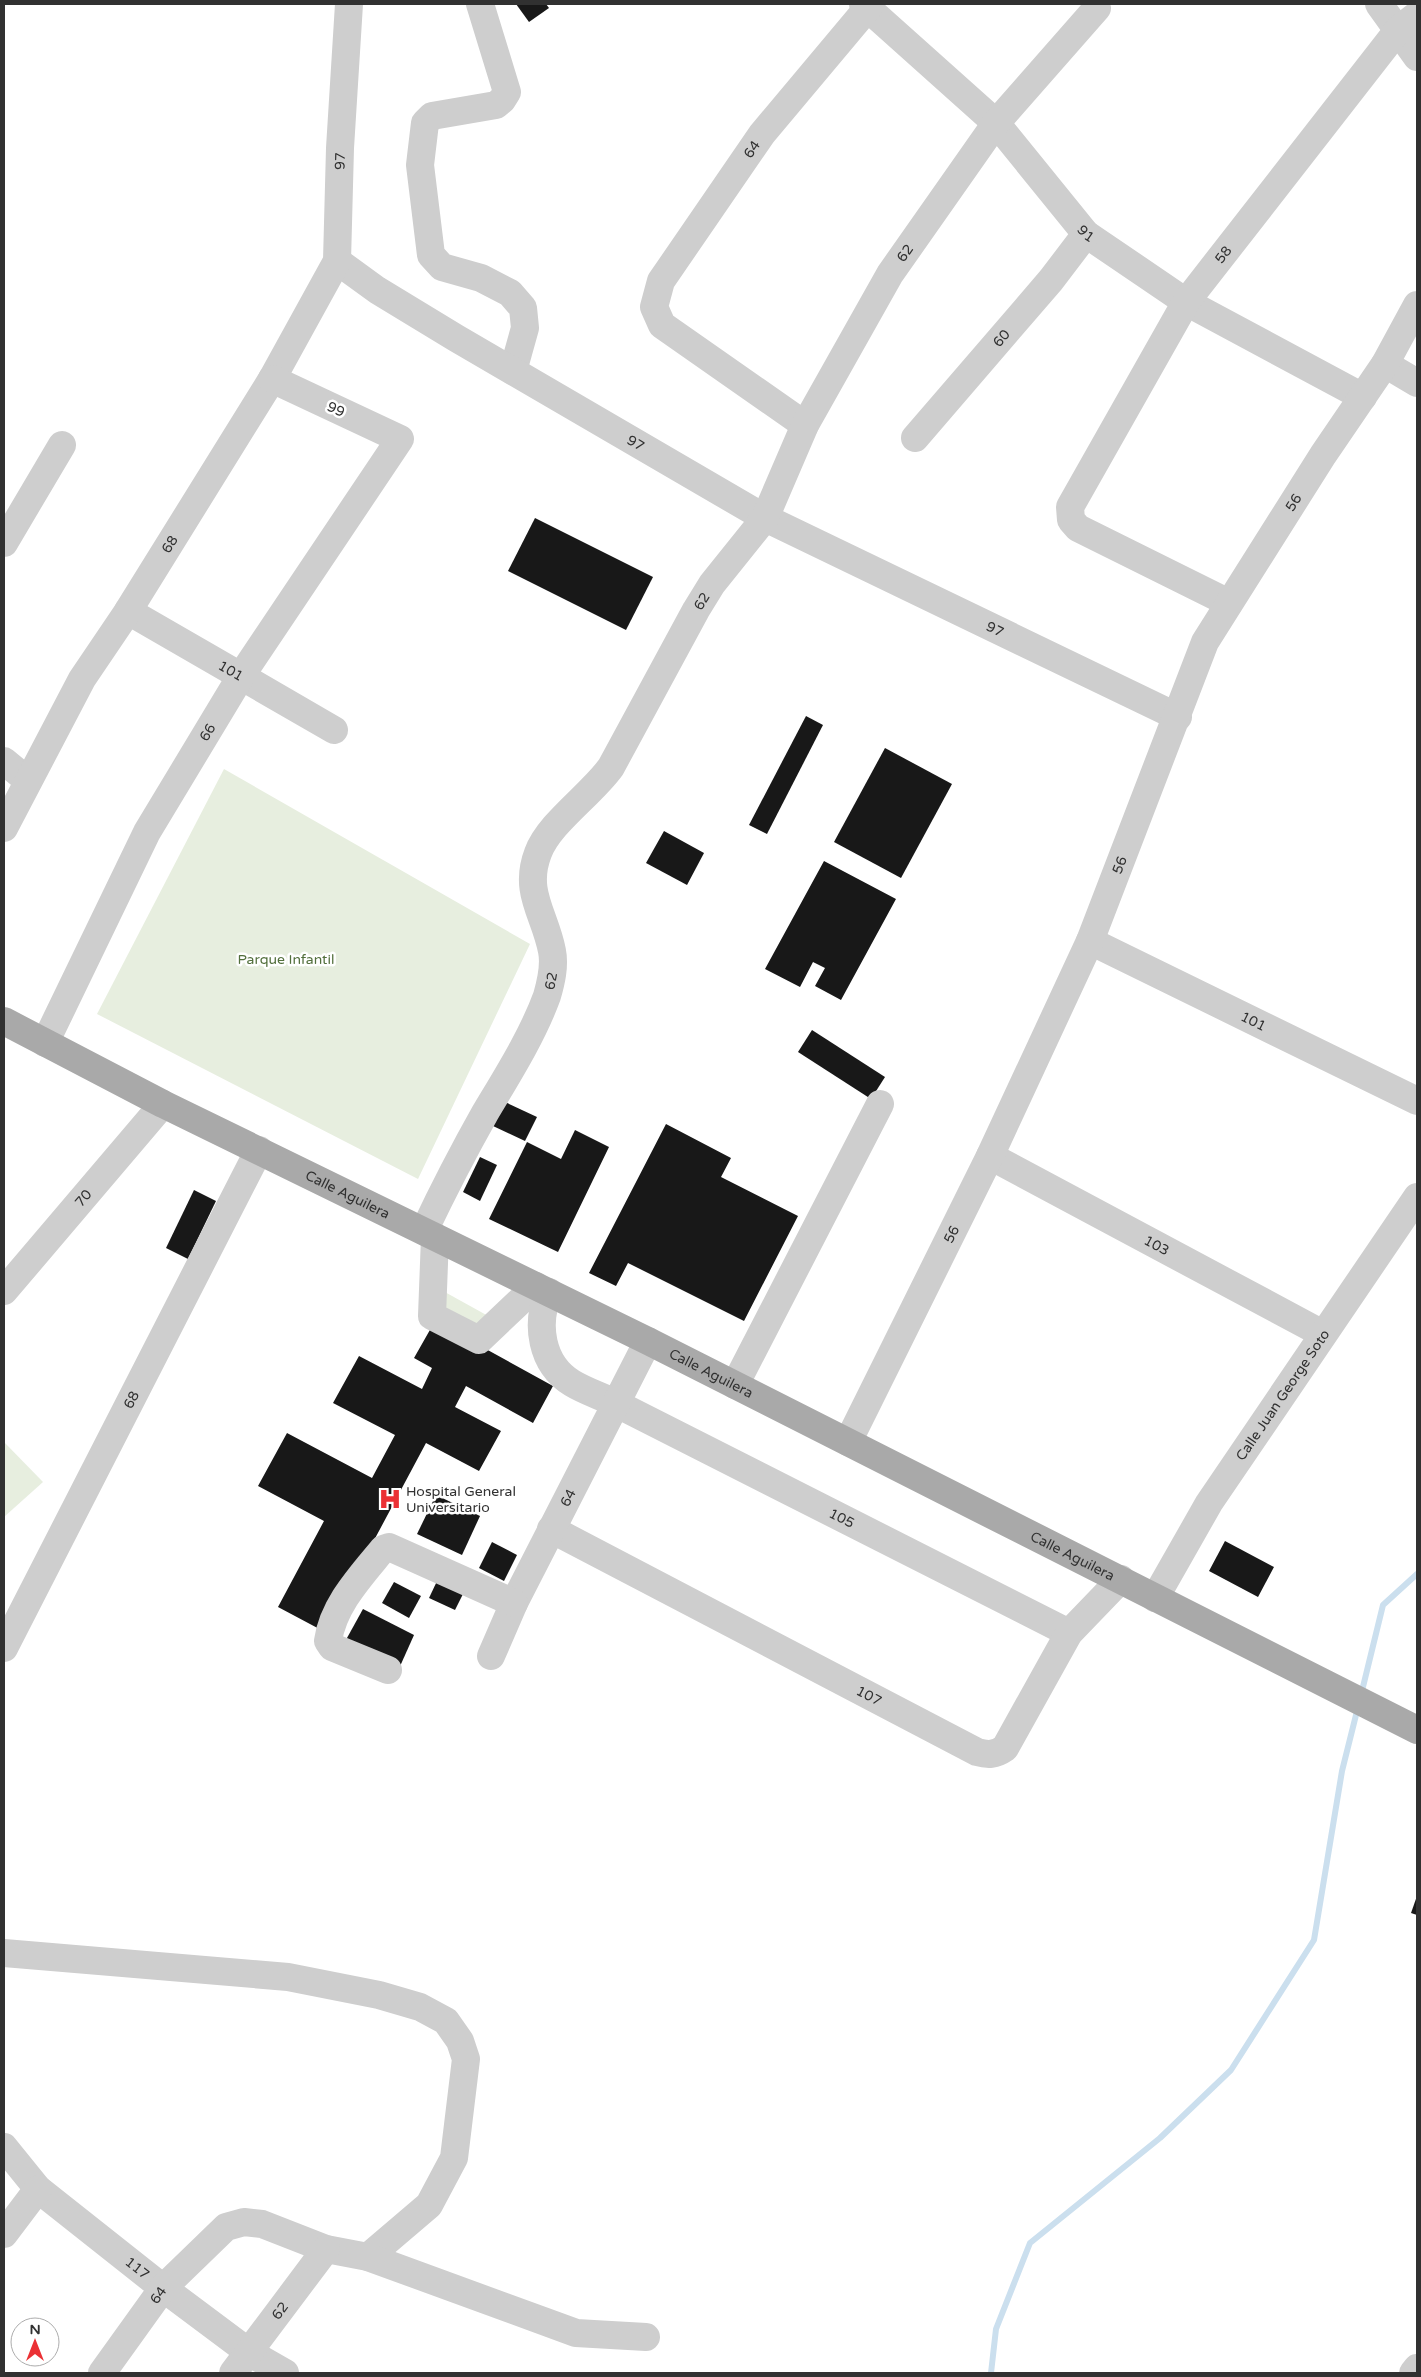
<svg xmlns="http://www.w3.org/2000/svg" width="1421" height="2377" font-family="'Varela Round',sans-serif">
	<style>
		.green { fill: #e7eedf }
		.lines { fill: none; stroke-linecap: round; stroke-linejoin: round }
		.stream { stroke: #cbdfee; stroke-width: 6 }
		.building { fill: #181818 }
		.minor { stroke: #cecece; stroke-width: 28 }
		.major { stroke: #a9a9a9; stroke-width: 28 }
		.labels { text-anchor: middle; stroke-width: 5; stroke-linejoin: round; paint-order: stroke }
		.street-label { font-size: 14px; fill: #313131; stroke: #fff }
		.park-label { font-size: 14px; fill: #526f3c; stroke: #fff }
		.poi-label { font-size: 14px; fill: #313131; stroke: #fff; text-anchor: start }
	</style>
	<rect width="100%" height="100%" fill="#fff"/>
	<g class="green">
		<polygon points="224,769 530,944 418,1179 97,1014"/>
		<polygon points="443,1291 490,1317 477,1333 444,1316"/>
		<polygon points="4,1442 43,1482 4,1517"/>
	</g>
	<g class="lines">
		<g class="stream">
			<polyline points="1361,1695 1383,1605 1417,1574"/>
			<polyline points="991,2373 996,2329 1030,2243 1160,2138 1231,2070 1314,1940 1342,1771 1358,1707"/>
		</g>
	</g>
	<g class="building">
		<polygon points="516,4 546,4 549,8 529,22"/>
		<polygon points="535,518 653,577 626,630 508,571"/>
		<polygon points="806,716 823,725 767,834 749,825"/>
		<polygon points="885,748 952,784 901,878 834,842"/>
		<polygon points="664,831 704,853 687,885 646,863"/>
		<polygon points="824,861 896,899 841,1000 815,986 825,968 813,962 800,987 765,969"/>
		<polygon points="812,1030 885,1077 871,1099 798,1052"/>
		<polygon points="505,1102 537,1117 525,1141 493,1126"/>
		<polygon points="666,1124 731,1158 721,1177 798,1216 744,1321 628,1263 616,1286 589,1273"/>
		<polygon points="575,1130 609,1147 558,1252 489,1219 527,1142 561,1159"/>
		<polygon points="480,1157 497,1165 480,1201 463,1192"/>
		<polygon points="194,1190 216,1201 188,1259 166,1248"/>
		<polygon points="435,1321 553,1386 533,1423 466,1386 455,1407 501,1431 479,1471 426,1443 325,1632 278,1607 324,1521 258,1486 287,1433 372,1478 395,1435 333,1403 359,1356 422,1389 432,1368 414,1358"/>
		<polygon points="436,1495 480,1516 462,1555 417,1534"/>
		<polygon points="1225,1541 1274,1567 1258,1597 1209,1571"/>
		<polygon points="492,1542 517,1555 504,1581 479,1568"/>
		<polygon points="438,1579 464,1592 455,1610 429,1598"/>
		<polygon points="394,1582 421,1596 409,1618 382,1603"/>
		<polygon points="363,1609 414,1635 397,1673 342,1647"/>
		<polygon points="1417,1896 1417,1915 1411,1913"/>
	</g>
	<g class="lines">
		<g class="minor">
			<polyline points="480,4 507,92 502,100 496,105 432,116 425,123 420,165 431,255 442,267 481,278 510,293 523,308 525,328 513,371"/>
			<path id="s1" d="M863,4L996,123L1086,234L1186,302L1363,397"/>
			<polyline points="1379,4 1417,57"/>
			<path id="s2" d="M337,261L377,290L456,338L765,518L1178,717"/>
			<polyline points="1385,364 1417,383"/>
			<path id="s3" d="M805,425L662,325L654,307L661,281L762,134L871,4"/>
			<path id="s4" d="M915,438L1051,280L1086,234"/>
			<polyline points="4,543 62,445"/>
			<path id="s5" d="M1229,603L1078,528L1071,520L1070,507L1186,302L1398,30L1417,15"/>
			<path id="s6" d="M128,611L334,730"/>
			<polyline points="4,761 27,780"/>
			<path id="s7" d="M4,828L82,679L128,611L272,379L337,261L340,148L349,4"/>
			<path id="s8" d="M1090,941L1417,1101"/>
			<path id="s9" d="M45,1043L147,832L241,676L400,439L272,379"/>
			<path id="s10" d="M990,1156L1323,1334"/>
			<path id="s11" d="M424,1231C443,1191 463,1152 485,1113C507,1076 532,1037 547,996C551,982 555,966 552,951C545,914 523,892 538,853C549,823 591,795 611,767L696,610L712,584L765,518L805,425L890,274L996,123L1097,8"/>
			<polyline points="435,1237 432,1316 479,1340 536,1286"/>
			<path id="s12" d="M4,1291L163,1104"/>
			<path id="s13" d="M549,1292C535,1324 541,1364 572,1383C585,1391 601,1396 615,1403L1069,1633"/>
			<polyline points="735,1385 880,1104"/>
			<path id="s14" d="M848,1442L990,1156L1090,941L1205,642L1323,455L1385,364L1417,305"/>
			<path id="s15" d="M551,1529L977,1752C988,1755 995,1755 1005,1748L1069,1633L1121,1579"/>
			<path id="s16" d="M1155,1598L1209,1503L1417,1197"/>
			<path id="s17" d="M4,1648L259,1150"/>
			<path id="s18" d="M491,1656L514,1603L648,1341"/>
			<path d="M388,1670L332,1647L328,1641C333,1605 361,1576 383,1549L389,1547L514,1603"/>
			<polyline points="4,1953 288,1977 379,1995 420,2007 446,2021 460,2041 466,2059 454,2158 429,2205 368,2257"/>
			<path id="s19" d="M4,2147L38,2189L163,2288L250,2353L285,2373"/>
			<polyline points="4,2234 38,2189"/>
			<path id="s20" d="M102,2373L163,2288L226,2227L244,2222L262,2224L326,2249L368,2257L576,2333L646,2337"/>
			<path id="s21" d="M233,2373L326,2249"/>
			<polyline points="1413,2373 1417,2368"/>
		</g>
		<path class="major" id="s22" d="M4,1021L163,1104L648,1341L1417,1730"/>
	</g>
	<defs>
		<symbol id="hospital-bare" viewBox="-9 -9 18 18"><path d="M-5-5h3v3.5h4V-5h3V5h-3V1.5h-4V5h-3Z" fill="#eb3135" stroke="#fff" stroke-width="2.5" paint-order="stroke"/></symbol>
	</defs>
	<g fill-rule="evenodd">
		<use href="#hospital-bare" x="374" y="1483" width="32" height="32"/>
	</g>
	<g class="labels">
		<g class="street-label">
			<text dy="5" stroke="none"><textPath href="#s3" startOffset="381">64</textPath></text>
			<text dy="5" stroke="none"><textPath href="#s7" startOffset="758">97</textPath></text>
			<text dy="5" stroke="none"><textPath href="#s1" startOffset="321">91</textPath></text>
			<text dy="5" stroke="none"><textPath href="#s11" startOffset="1120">62</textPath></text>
			<text dy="5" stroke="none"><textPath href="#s5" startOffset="488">58</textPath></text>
			<text dy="5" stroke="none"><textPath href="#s4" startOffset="132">60</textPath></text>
			<text transform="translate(336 409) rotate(25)" y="5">99</text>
			<text dy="5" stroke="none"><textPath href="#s2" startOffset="350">97</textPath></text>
			<text dy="5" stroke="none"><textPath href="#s14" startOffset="1042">56</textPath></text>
			<text dy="5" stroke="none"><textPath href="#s7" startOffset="329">68</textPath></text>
			<text dy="5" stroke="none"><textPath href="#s11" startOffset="715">62</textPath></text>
			<text dy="5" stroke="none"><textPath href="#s2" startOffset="755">97</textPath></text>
			<text dy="5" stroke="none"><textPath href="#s6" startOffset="119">101</textPath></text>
			<text dy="5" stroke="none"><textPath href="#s9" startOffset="351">66</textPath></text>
			<text dy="5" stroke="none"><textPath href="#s14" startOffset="638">56</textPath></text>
			<text dy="5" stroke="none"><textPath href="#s11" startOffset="281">62</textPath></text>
			<text dy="5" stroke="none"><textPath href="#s8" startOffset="182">101</textPath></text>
			<text dy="5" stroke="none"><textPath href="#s22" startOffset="385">Calle Aguilera</textPath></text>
			<text dy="5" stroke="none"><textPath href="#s12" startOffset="122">70</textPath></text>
			<text dy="5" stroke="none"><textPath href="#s14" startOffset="232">56</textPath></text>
			<text dy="5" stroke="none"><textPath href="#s10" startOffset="189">103</textPath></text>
			<text dy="5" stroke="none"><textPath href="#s22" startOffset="790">Calle Aguilera</textPath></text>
			<text dy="5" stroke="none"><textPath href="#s16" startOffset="240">Calle Juan George Soto</textPath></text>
			<text dy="5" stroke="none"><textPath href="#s17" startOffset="279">68</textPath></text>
			<text dy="5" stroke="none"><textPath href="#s18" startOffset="176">64</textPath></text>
			<text dy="5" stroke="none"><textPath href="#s13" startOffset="404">105</textPath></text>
			<text dy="5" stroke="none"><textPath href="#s22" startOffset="1195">Calle Aguilera</textPath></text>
			<text dy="5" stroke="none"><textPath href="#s15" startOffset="359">107</textPath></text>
			<text dy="5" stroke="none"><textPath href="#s19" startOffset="181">117</textPath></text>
			<text dy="5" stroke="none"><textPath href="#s20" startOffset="96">64</textPath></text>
			<text dy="5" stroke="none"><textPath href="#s21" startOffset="78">62</textPath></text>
		</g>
		<g class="park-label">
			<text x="286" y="964">Parque Infantil</text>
		</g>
		<g class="poi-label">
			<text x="406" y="1496">Hospital General<tspan x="406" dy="16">Universitario</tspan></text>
		</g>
	</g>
	<rect width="1421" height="2377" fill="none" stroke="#313131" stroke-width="10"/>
	<g transform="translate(35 2342)"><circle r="24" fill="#ffffff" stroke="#adadad"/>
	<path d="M0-4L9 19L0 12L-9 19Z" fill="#eb3135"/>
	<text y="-8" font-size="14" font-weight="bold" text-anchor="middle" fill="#313131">N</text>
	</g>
</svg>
